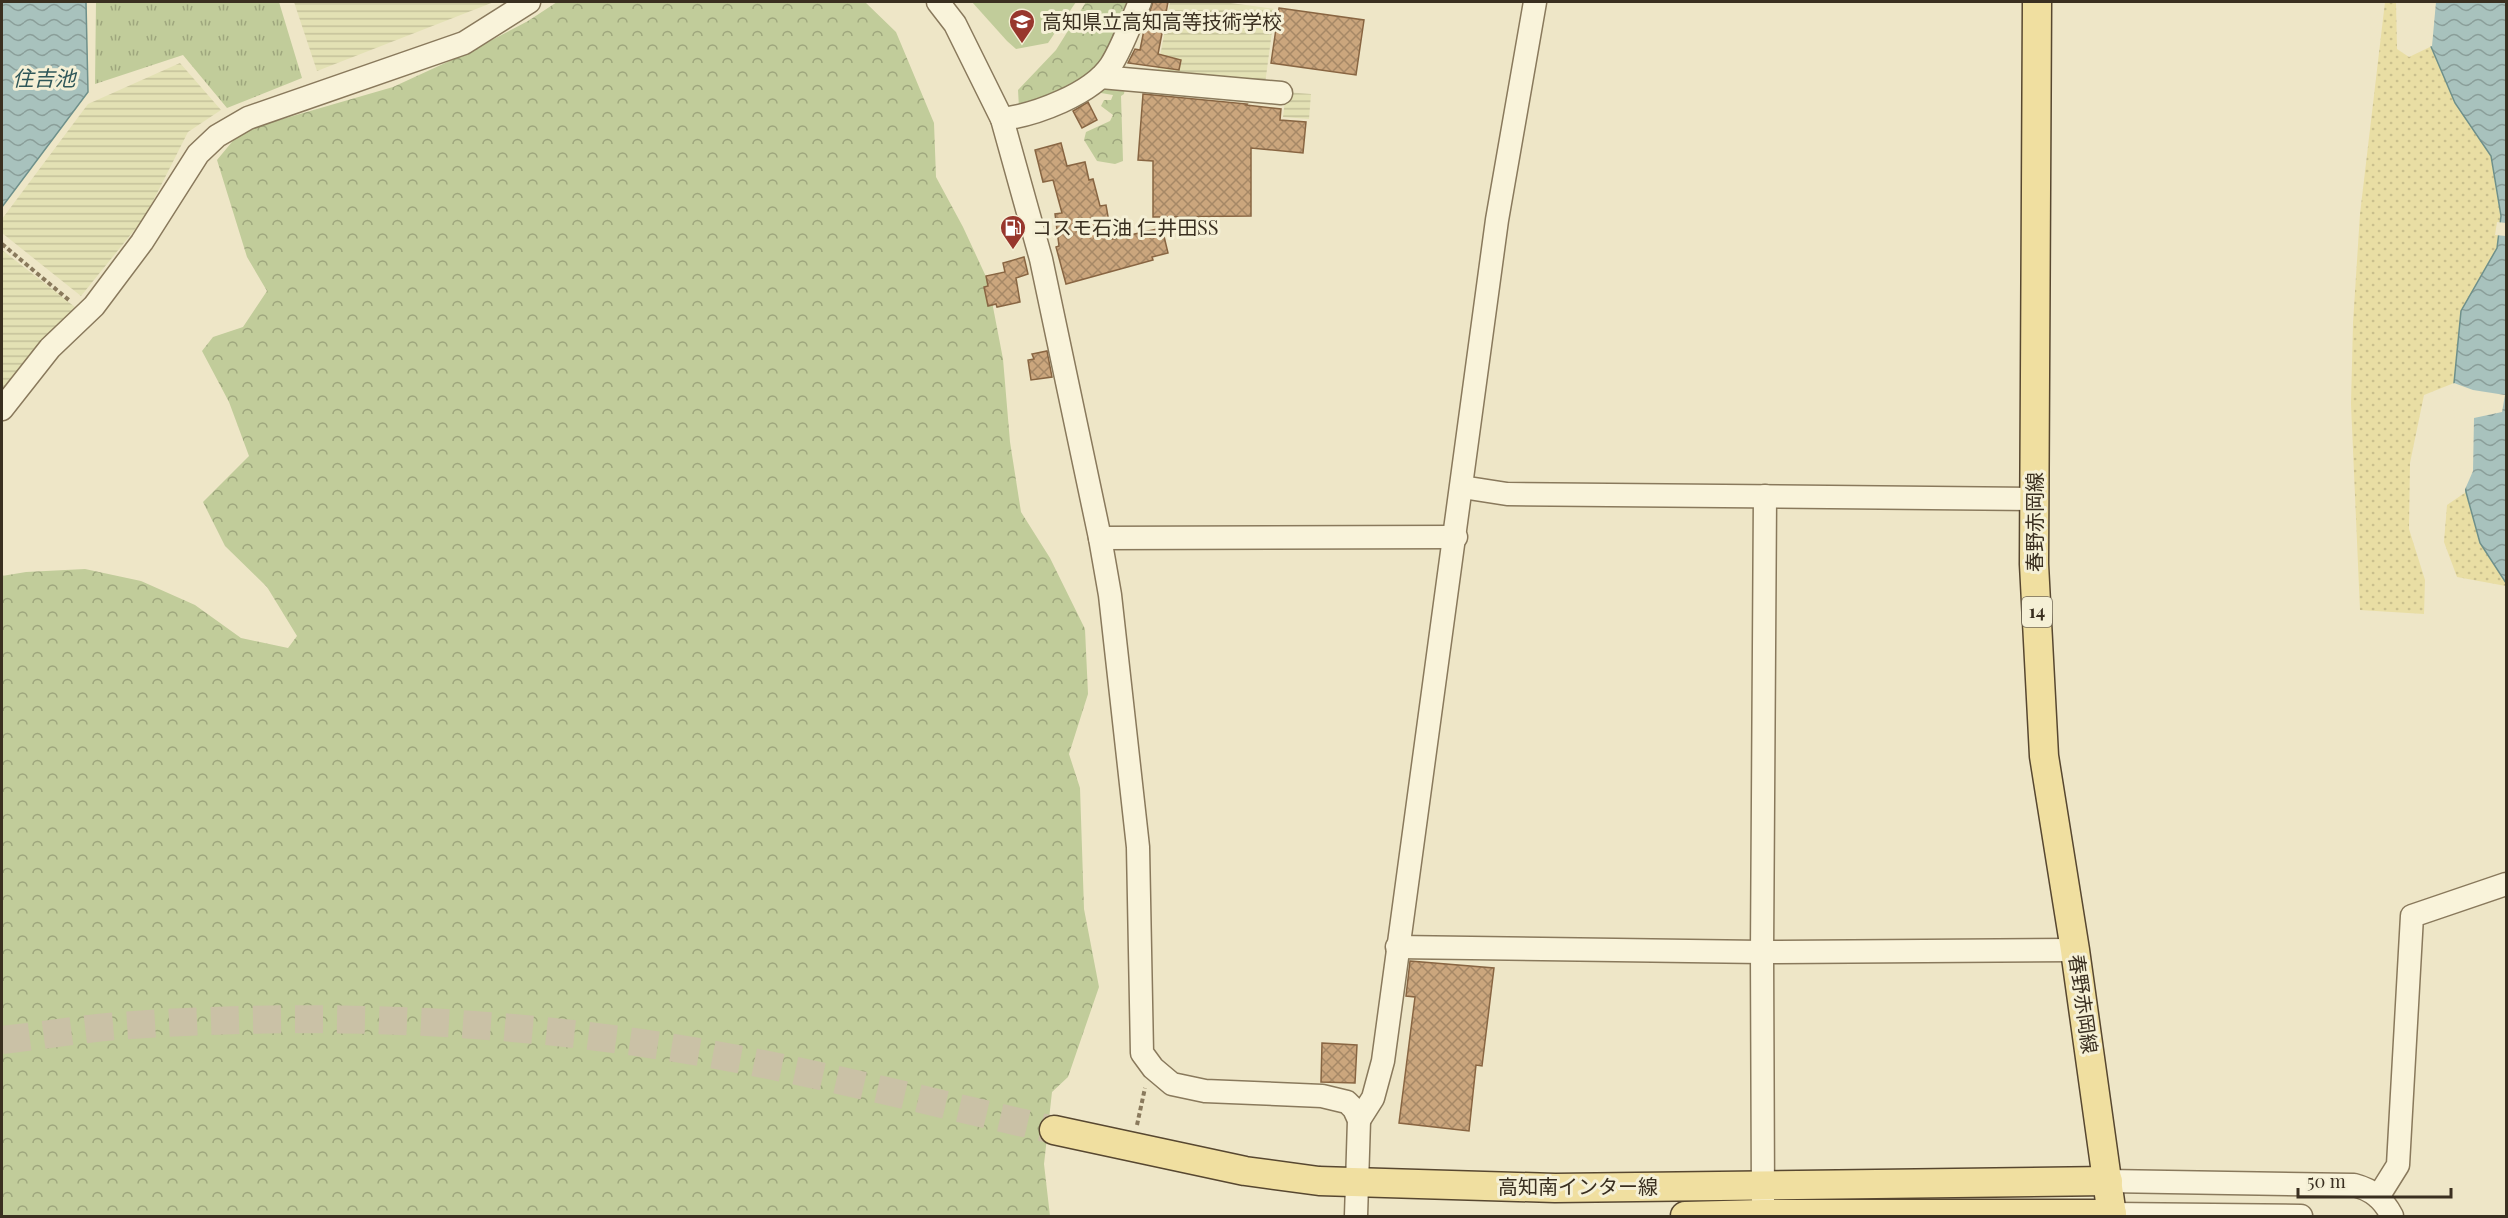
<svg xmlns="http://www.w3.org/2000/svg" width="2508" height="1218" font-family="'Playfair Display','Noto Sans JP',serif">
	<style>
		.farmland { fill: url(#farmland-rules) }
		.grass { fill: url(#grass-tufts) }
		.forest { fill: url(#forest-crowns) }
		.sand { fill: url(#sand-dots) }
		.park { fill: #c1cc9a }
		.water { fill: url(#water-waves); stroke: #6e908b; stroke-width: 1.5 }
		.pier { fill: #eee6c7 }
		.building { fill: url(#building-cross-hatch); stroke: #886542; stroke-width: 1.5 }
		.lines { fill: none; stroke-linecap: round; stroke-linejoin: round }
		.major-tunnel { stroke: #cac1a6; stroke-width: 28; stroke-dasharray: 28 14; stroke-linecap: butt }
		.minor-casing { stroke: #89795c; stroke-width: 25 }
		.major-casing { stroke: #574730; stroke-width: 31 }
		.path { stroke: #89795c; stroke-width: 4; stroke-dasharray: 4.5 3; stroke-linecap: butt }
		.minor { stroke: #f9f3da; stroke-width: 22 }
		.major { stroke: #f0dfa0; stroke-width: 28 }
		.labels { text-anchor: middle; stroke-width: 6; stroke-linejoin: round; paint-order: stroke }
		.shield { fill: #f5f0d6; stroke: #726957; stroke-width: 1.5 }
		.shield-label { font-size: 18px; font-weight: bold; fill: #3a2f20 }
		.poi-label { font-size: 20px; fill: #3a2f20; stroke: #f5f0d6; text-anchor: start }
		.street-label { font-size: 20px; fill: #3a2f20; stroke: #f5f0d6 }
		.water-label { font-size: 21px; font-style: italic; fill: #2f5759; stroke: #f5f0d6 }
	</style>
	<defs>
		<pattern id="farmland-rules" width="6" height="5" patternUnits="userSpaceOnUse" patternTransform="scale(1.5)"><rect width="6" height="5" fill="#e3e1b4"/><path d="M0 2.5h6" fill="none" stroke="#c4c19a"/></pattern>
		<pattern id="grass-tufts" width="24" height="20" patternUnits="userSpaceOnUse" patternTransform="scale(1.5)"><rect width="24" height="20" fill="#c1cc9a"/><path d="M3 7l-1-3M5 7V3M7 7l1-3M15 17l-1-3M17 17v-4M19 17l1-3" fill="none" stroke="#9ea67d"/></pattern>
		<pattern id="forest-crowns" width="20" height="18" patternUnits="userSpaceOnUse" patternTransform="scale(1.5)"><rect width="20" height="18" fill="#c1cc9a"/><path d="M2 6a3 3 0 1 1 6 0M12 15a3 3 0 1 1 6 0" fill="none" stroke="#9ea67d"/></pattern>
		<pattern id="sand-dots" width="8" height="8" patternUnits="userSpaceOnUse" patternTransform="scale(1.5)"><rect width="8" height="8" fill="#e9dea4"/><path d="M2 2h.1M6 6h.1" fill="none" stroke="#c9bf8d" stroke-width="1.8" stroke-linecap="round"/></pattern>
		<pattern id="water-waves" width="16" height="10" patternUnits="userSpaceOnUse" patternTransform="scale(1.5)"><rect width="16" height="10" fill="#a8c2bd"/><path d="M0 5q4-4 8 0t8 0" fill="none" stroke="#8a9e99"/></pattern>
		<pattern id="building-cross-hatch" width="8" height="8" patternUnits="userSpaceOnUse" patternTransform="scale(1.5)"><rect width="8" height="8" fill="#cba67d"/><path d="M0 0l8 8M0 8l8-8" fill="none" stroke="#a68866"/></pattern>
	</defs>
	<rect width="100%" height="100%" fill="#eee6c7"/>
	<g class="farmland">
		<polygon points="294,2 494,2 317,71"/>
		<polygon points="1170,2 1223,2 1275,9 1265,84 1157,73"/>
		<polygon points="180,63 221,110 188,132 145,217 81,296 2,233 2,219 88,104"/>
		<polygon points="1286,92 1311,94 1309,119 1283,117"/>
		<polygon points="2,250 75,307 29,356 2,390"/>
	</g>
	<polygon class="grass" points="96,2 279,2 302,78 227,108 183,55 95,84"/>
	<g class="forest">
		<polygon points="557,2 865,2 896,32 934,123 936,177 963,227 988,281 1003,359 1010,442 1021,512 1050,558 1085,629 1088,694 1069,754 1080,788 1084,909 1099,987 1068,1077 1052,1092 1044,1164 1050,1216 2,1216 2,576 26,572 85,569 141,581 195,605 241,638 288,648 297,636 267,587 225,546 203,502 249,456 229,402 202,351 213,337 243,327 267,291 247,257 217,160 241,131 393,87 469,52 528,21"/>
		<polygon points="1086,2 1129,2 1112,53 1083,83 1019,108 1018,90 1056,50"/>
		<polygon points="1103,84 1125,87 1124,94 1121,96 1123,161 1115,164 1097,161 1084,140 1086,132 1110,121 1113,115 1101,106 1104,100 1111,100 1113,95 1101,93"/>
	</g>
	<g class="sand">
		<polygon points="2385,2 2396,2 2397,49 2409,57 2432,46 2455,103 2491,156 2501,216 2497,248 2461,312 2454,383 2424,395 2410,463 2409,529 2425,580 2424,614 2360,610 2351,404 2353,323 2360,214"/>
		<polygon points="2466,492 2480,543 2506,583 2506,586 2457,577 2444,542 2447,505"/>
	</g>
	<polygon class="park" points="972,2 1076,2 1048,43 1016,49 1007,41"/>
	<g class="water">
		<polygon points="2,2 86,2 88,92 2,207"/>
		<polygon points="2412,2 2506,2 2506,583 2480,543 2466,492 2454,383 2461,311 2497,248 2501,216 2491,156 2455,103"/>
	</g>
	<g class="pier">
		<polygon points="2409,2 2436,2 2432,46 2429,47"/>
		<polygon points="2497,222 2506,223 2506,236 2495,235"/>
		<polygon points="2454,383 2473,390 2505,395 2502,412 2474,418 2473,471 2463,494 2451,385"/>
	</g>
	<g class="building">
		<polygon points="1153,2 1168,2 1158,54 1181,60 1179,70 1128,63 1135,49 1140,50 1145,25"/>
		<polygon points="1279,8 1364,20 1356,75 1271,63"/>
		<polygon points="1143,94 1247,104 1246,105 1281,109 1280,120 1306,122 1303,153 1251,148 1251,216 1153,217 1153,161 1138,160"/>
		<polygon points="1088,102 1097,120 1082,128 1073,111"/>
		<polygon points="1061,143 1067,166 1085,162 1089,180 1093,179 1100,206 1106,205 1112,239 1162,228 1168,253 1152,257 1153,260 1066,284 1056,247 1059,246 1055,214 1062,213 1053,180 1043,182 1035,150"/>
		<polygon points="1024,257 1028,274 1016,278 1020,302 997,307 996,304 988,306 984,287 988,286 986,276 1005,272 1003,263"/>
		<polygon points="1047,351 1052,377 1031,380 1028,360 1034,359 1032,354"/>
		<polygon points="1410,961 1494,968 1482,1066 1476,1065 1469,1131 1399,1123 1415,997 1406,996"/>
		<polygon points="1322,1043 1357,1045 1355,1083 1321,1082"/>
	</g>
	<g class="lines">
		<path class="major-tunnel" d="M2,1040C40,1036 79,1029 118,1026C299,1013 483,1018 662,1046C793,1066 925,1101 1054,1130"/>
		<defs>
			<g id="minor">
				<polyline points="938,2 955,24 1002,119 1041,259 1100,538 1110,595 1138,847 1142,1053 1153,1068 1172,1084 1205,1091 1322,1096 1347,1102 1354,1109 1359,1120 1356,1216"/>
				<polyline points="1101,77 1281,93"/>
				<path d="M1002,119C1035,115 1092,94 1111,65C1123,46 1131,22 1140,2"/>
				<polyline points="2,409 50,348 94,306 142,242 198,154 217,136 248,118 464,43 529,2"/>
				<polyline points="1462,487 1507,494 2035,499"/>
				<polyline points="1100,538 1456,537"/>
				<polyline points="1397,947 1762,952 2075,950"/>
				<polyline points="1359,1120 1373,1098 1383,1061 1497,220 1535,2"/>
				<path d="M2108,1181L2354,1185C2373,1190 2383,1199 2392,1216"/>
				<polyline points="2378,1197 2398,1165 2412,916 2506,884"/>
				<polyline points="1763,1200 1762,952 1765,496"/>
				<polyline points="2112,1214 2301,1216"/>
			</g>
			<g id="major">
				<polyline points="2037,2 2034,564 2044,756 2075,950 2112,1216"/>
				<polyline points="1054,1130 1245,1171 1319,1181 1555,1188 2108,1181"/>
				<polyline points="1685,1216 1763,1214 2112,1214"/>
			</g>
		</defs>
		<use href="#minor" class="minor-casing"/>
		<use href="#major" class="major-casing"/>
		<g class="path">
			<polyline points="2,244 70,301"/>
			<polyline points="1137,1125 1145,1088"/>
		</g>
		<use href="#minor" class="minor"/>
		<use href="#major" class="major"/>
	</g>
	<defs>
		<symbol id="school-pin" viewBox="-11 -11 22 30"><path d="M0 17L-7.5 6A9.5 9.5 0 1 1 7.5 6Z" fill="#98372d" stroke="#f5f0d6"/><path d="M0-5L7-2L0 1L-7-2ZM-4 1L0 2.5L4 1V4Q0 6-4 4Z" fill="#fff"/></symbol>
		<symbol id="fuel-pin" viewBox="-11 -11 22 30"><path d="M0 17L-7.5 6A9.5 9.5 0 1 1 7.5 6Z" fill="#98372d" stroke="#f5f0d6"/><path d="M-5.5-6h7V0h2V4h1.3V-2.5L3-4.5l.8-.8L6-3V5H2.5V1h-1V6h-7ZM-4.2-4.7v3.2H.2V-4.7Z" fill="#fff"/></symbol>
	</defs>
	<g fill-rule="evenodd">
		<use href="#school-pin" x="1007" y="7" width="30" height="40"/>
		<use href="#fuel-pin" x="998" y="213" width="30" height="40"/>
	</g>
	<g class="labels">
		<rect class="shield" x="2022" y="597" width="30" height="30" rx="4.5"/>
		<g class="shield-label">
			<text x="2037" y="618">14</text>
		</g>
		<g class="poi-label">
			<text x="1042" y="29">高知県立高知高等技術学校</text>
			<text x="1032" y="235">コスモ石油 仁井田SS</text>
		</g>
		<g class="street-label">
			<text transform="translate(2035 522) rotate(-90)" y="7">春野赤岡線</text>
			<text transform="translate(2083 1004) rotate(82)" y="7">春野赤岡線</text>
			<text x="1578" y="1194">高知南インター線</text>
		</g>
		<g class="water-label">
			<text x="44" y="86">住吉池</text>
		</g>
	</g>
	<rect width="2508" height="1218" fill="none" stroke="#3a2f20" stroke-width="6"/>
	<path d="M2298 1188v9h153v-9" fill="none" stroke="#3a2f20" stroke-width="3"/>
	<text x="2307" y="1188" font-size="18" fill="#3a2f20" stroke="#f5f0d6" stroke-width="4.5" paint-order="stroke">50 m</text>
</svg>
